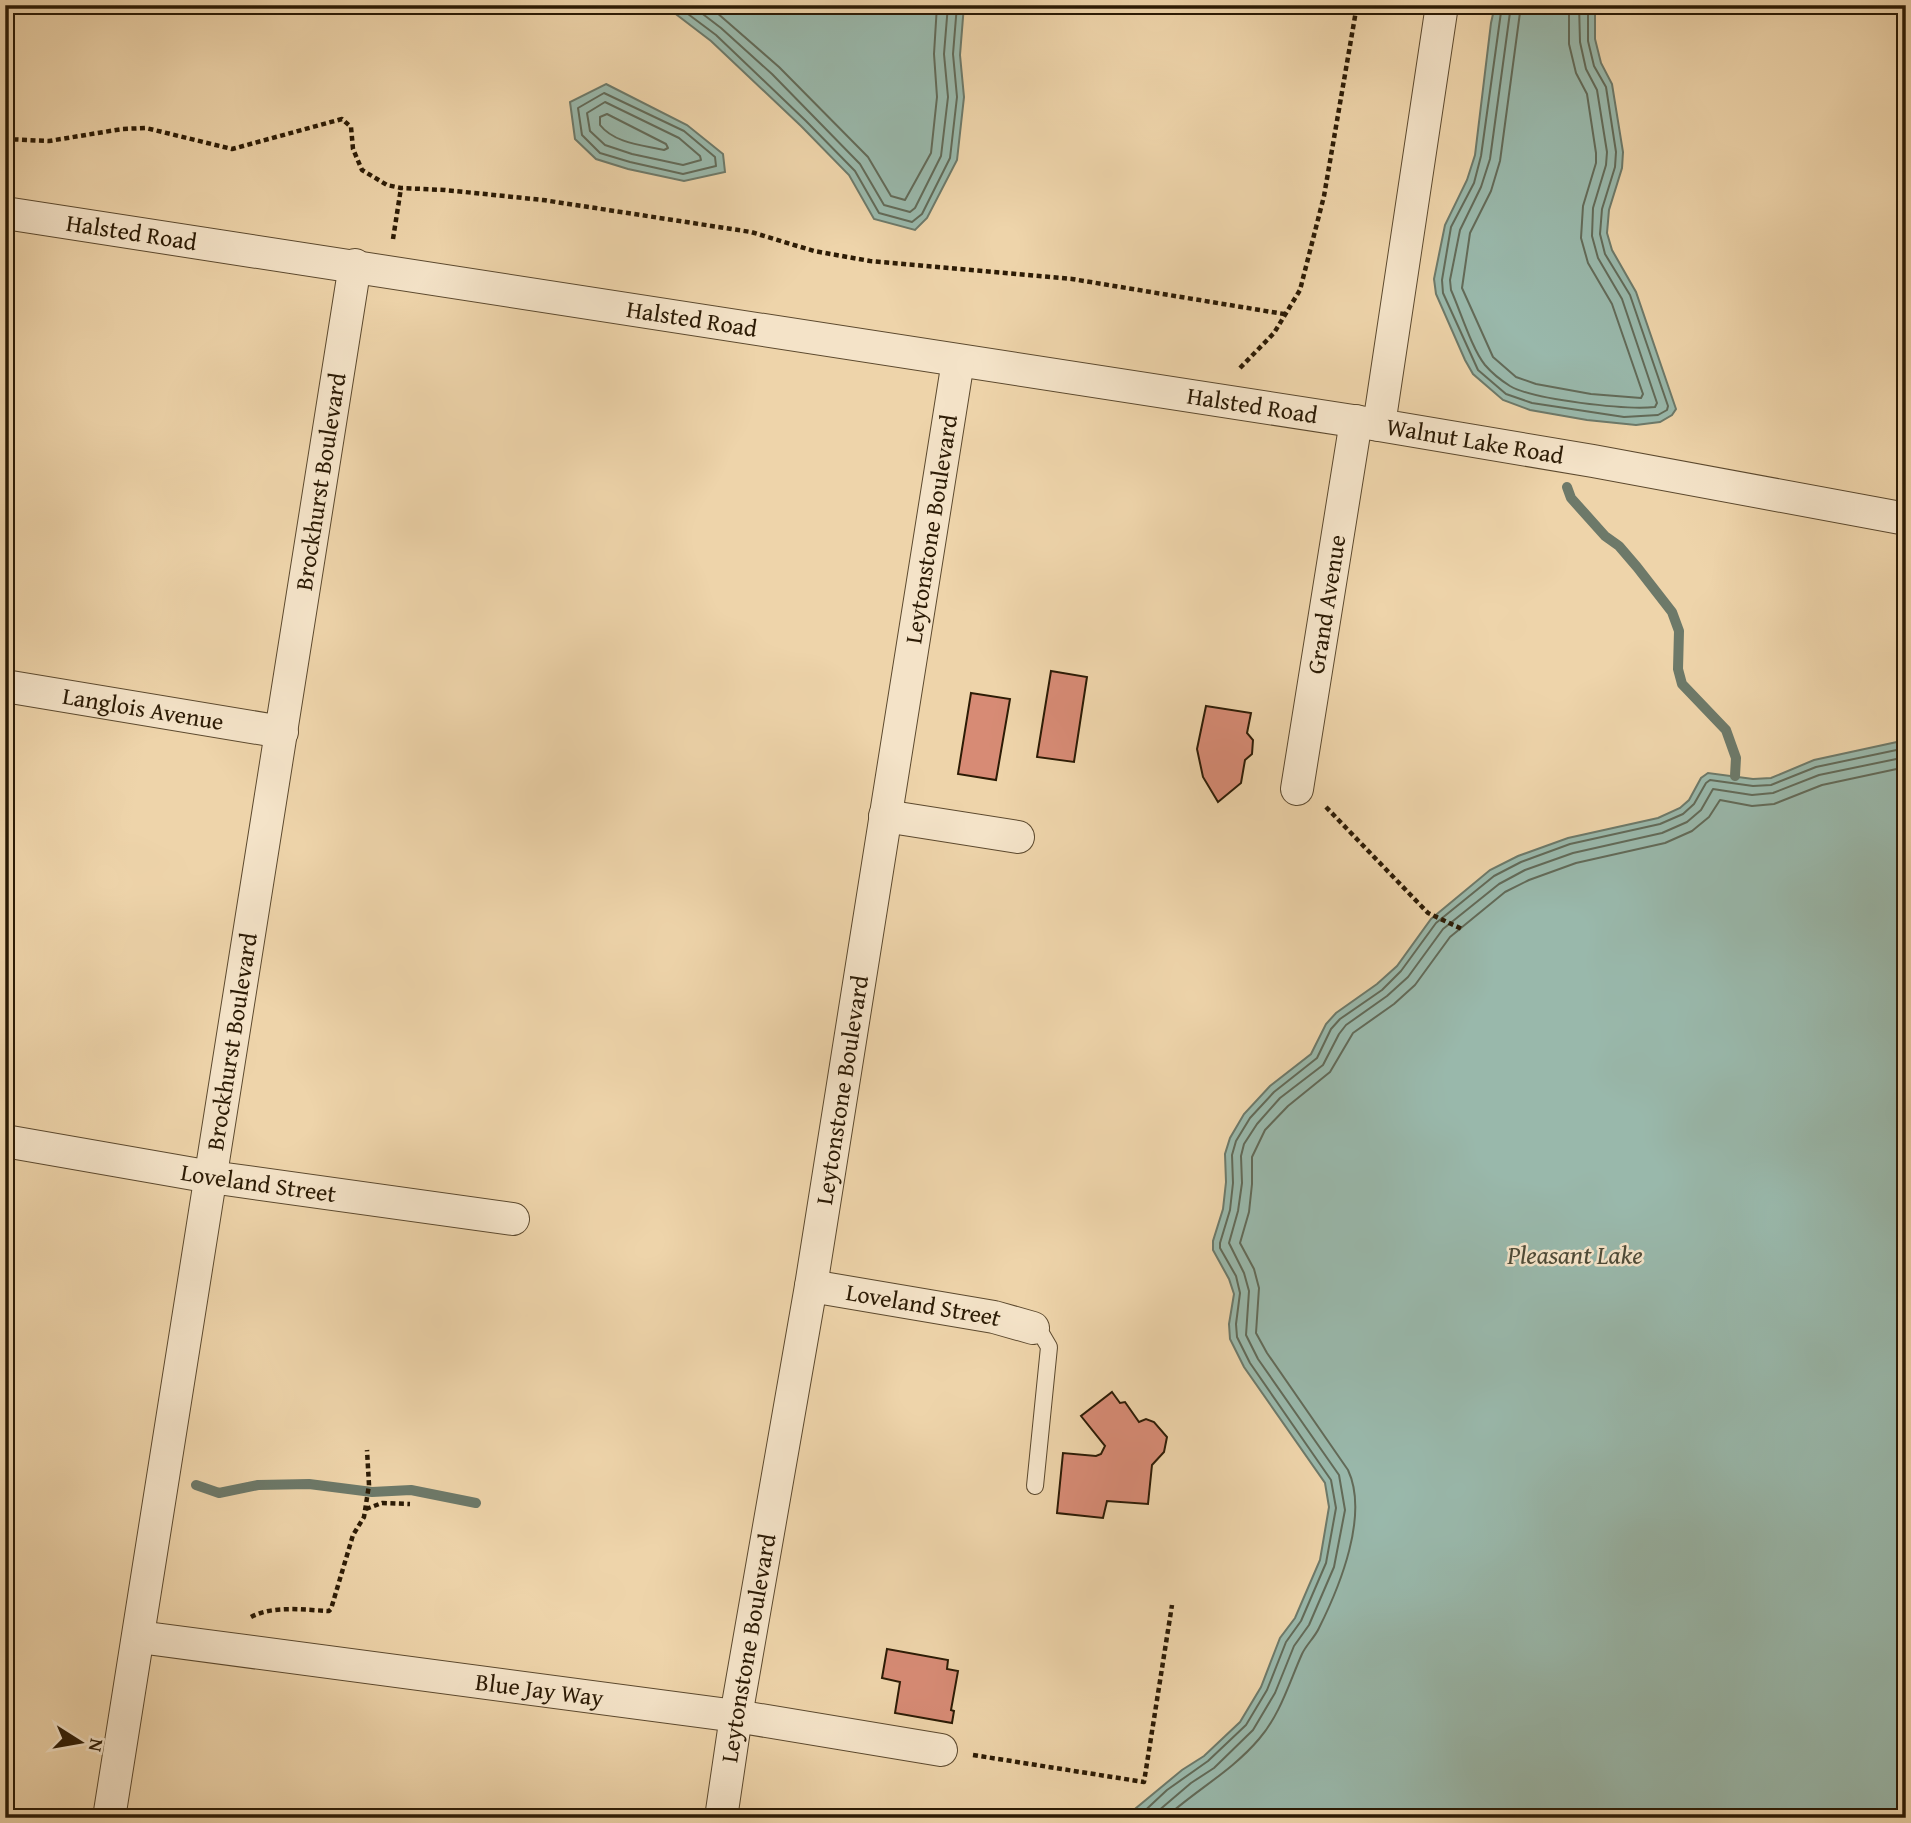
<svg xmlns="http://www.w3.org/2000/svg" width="1911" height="1823" font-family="'Gentium Book Plus',serif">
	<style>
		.water { fill: #99b8ab; stroke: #6d7969; stroke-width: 2 }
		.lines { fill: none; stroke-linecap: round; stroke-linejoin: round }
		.shore { stroke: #626a58; stroke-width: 2 }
		.stream { stroke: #6d7969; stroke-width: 10 }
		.building { fill: #d78b75; stroke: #2c1b05; stroke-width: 2 }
		.service-casing { stroke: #5c492e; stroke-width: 18 }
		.minor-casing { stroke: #5c492e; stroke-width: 34 }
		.path { stroke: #2c1b05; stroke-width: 4.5; stroke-dasharray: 5 3.5; stroke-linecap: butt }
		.service { stroke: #f4e3c8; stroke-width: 16 }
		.minor { stroke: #f4e3c8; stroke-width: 32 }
		.labels { text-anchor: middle; stroke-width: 5; stroke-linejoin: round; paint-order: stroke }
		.street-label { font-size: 24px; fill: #2c1b05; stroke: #f4e3c8 }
		.water-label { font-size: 26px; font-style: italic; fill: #4d4a37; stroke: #f4e3c8 }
	</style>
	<rect width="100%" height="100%" fill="#eed4aa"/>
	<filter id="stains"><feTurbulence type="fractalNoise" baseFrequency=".00286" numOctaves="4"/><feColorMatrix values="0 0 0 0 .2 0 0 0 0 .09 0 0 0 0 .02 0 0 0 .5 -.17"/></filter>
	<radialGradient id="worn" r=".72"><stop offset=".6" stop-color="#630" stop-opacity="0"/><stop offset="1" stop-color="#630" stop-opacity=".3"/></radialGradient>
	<g class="water">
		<polygon points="664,5 964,5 960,55 964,97 957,160 927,218 915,230 874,219 849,175 801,126 711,41"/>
		<polygon points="1495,5 1595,5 1595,39 1601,63 1612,84 1623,152 1622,168 1609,210 1607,233 1612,250 1636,292 1676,409 1672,415 1660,422 1636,425 1587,420 1530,410 1503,400 1473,374 1465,360 1436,294 1434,279 1445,225 1467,180 1475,155 1491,23"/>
		<polygon points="606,84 687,125 723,154 725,172 684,181 628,169 596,159 575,139 570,102"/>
		<polygon points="1906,740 1906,1818 1124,1818 1182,1770 1204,1756 1240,1722 1261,1687 1280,1638 1295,1618 1320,1560 1329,1507 1325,1483 1244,1367 1230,1339 1229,1324 1234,1294 1229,1279 1213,1250 1213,1241 1223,1209 1226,1182 1225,1154 1230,1138 1244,1114 1270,1086 1311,1054 1326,1024 1336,1013 1377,984 1397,966 1431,919 1490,870 1518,856 1568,838 1658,818 1680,808 1689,800 1701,778 1708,773 1753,779 1771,778 1814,760"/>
	</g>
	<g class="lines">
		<g class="shore">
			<polyline points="676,5 716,35 806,121 855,171 879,213 912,222 922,214 950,158 957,97 953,54 957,5"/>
			<polyline points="691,5 721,28 772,74 860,164 884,205 910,212 915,208 941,156 948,97 944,54 948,5"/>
			<polyline points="708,5 779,67 868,157 891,196 905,200 931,153 937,97 934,54 937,5"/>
			<polyline points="1502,5 1481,156 1474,183 1451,227 1442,280 1443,293 1478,370 1506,394 1532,403 1624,417 1658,415 1667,410 1668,406 1630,295 1605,254 1600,234 1602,209 1615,167 1616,152 1606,87 1594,66 1588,41 1588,5"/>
			<path d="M1511,5L1490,159L1481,187L1460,230L1450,280L1451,290C1460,310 1472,349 1485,365C1491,372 1502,381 1510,386C1534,400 1626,410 1655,407L1657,403L1622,299L1598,258L1592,236L1593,208L1606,165L1607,152L1597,90L1586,69L1580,42L1579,5"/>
			<polyline points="1521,5 1500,161 1491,191 1470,233 1462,288 1493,357 1516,377 1536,384 1591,394 1641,398 1643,394 1612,304 1588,263 1581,238 1583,206 1596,163 1596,153 1587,94 1576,73 1569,44 1569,5"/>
			<polygon points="604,93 684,131 715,157 716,166 683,174 630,162 600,153 582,135 578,108"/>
			<polygon points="605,102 679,138 700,156 701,160 683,165 632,154 605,145 590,131 587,113"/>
			<path d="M607,114L666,144L668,148L664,150C642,145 614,143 600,125V117Z"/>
			<polyline points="1137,1818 1167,1790 1208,1761 1246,1725 1267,1690 1286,1642 1301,1621 1326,1563 1336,1508 1331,1480 1250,1363 1237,1337 1236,1324 1240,1293 1236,1276 1220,1248 1220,1243 1230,1210 1233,1183 1232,1155 1236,1141 1250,1118 1274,1092 1317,1058 1331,1029 1340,1019 1382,990 1401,971 1436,923 1494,876 1521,862 1570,844 1660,824 1683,814 1694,804 1706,783 1710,780 1753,786 1771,785 1816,767 1906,748"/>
			<polyline points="1150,1818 1191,1783 1214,1768 1253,1730 1275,1693 1294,1646 1309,1625 1334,1567 1345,1510 1339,1475 1258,1359 1246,1335 1249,1291 1244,1273 1229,1243 1238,1211 1242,1183 1241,1156 1244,1144 1257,1124 1280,1098 1323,1065 1339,1034 1346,1025 1387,996 1408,977 1443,929 1499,884 1525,870 1573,853 1662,833 1687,822 1701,810 1713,789 1752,795 1773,793 1819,775 1906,757"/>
			<path d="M1165,1818C1196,1790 1232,1771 1259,1739C1280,1715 1289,1683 1302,1654C1306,1645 1315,1637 1319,1628C1340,1586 1369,1515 1348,1470L1267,1353L1256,1333L1259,1288L1254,1269L1240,1243L1249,1212L1252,1184V1157L1265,1130L1288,1106L1330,1072L1353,1033L1394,1004L1415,985L1450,937L1505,892L1529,880L1576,863L1665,843L1692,831L1709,817L1720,800L1752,806L1774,804L1822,785L1906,767"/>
		</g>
		<g class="stream">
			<polyline points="1567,487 1571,498 1605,536 1619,546 1637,567 1672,612 1679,631 1678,669 1682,684 1726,730 1736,758 1735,776"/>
			<polyline points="196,1485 219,1493 258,1485 309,1484 372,1492 411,1490 476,1503"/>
		</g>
	</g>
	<g class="building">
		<polygon points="1051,671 1087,677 1074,762 1037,757"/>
		<polygon points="971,693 1010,699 996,780 958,774"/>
		<polygon points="1206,706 1251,713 1247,733 1253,740 1252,754 1245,760 1241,783 1218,802 1203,777 1197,749"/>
		<polygon points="1112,1392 1120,1403 1125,1402 1139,1422 1146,1419 1154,1422 1167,1437 1164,1452 1152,1465 1148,1504 1107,1501 1103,1518 1057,1513 1063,1453 1096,1456 1101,1454 1105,1446 1081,1416"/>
		<polygon points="887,1649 948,1660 947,1669 958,1671 951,1710 954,1711 952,1723 895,1713 900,1682 882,1678"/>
	</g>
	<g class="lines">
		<defs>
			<polyline id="service" points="1033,1328 1042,1335 1049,1347 1035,1486"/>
			<g id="minor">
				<path id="s1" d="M1442,5L1379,425L1593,461L1906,519"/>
				<path id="s2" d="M5,213L1379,425"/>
				<path id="s3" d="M5,686L282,732"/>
				<path id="s4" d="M1297,789L1356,421"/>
				<polyline points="885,816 1018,837"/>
				<path id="s5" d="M5,1141L211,1177L513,1219"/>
				<path id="s6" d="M811,1286L994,1317L1033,1328"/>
				<path id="s7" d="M139,1637L736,1716L941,1750"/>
				<path id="s8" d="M109,1818L355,265"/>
				<path id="s9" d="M721,1818L736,1716L811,1286L958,361"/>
			</g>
		</defs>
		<use href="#service" class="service-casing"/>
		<use href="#minor" class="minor-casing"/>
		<g class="path">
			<polyline points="5,139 49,141 122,129 146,128 232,149 342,119 351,127 353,149 362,170 387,185 401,188 445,190 543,200 751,232 814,251 870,261 1072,279 1284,314"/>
			<polyline points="393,239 401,188"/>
			<polyline points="1240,368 1274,333 1300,290 1324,196 1357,5"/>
			<polyline points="1326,807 1428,913 1462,929"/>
			<polyline points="366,1509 382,1503 410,1504"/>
			<path d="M251,1617C273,1605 305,1610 329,1611L331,1609L353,1535L364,1517L369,1485L367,1450"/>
			<polyline points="973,1755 1144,1782 1172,1605"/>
		</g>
		<use href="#service" class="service"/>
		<use href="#minor" class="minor"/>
	</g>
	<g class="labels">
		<g class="street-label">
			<text dy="8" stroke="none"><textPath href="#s2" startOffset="128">Halsted Road</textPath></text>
			<text dy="8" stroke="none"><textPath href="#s2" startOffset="695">Halsted Road</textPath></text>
			<text dy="8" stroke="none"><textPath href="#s2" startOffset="1262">Halsted Road</textPath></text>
			<text dy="8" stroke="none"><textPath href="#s1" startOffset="522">Walnut Lake Road</textPath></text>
			<text dy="8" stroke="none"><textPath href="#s8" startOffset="1353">Brockhurst Boulevard</textPath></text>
			<text dy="8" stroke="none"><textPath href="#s9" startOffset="1306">Leytonstone Boulevard</textPath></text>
			<text dy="8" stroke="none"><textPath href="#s4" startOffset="187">Grand Avenue</textPath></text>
			<text dy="8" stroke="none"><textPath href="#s3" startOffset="140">Langlois Avenue</textPath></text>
			<text dy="8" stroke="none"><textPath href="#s8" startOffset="786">Brockhurst Boulevard</textPath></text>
			<text dy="8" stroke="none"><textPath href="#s9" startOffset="738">Leytonstone Boulevard</textPath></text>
			<text dy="8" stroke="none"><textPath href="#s5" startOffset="257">Loveland Street</textPath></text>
			<text dy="8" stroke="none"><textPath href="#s6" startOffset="114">Loveland Street</textPath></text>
			<text dy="8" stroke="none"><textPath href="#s9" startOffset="172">Leytonstone Boulevard</textPath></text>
			<text dy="8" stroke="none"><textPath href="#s7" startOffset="404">Blue Jay Way</textPath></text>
		</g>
		<g class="water-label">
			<text x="1575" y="1264">Pleasant Lake</text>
		</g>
	</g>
	<rect width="1911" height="1823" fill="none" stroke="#eed4aa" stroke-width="28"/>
	<rect x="7" y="7" width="1897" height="1809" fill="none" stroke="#2c1b05" stroke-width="3.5"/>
	<rect x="14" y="14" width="1883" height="1795" fill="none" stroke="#2c1b05" stroke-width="2"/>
	<g transform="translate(80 1742) rotate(101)" stroke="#f4e3c8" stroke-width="5" paint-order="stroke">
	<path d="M0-5L12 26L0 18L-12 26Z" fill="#2c1b05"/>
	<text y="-10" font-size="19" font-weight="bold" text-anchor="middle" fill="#2c1b05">N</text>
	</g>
	<rect width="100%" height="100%" filter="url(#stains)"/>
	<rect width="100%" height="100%" fill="url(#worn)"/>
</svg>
